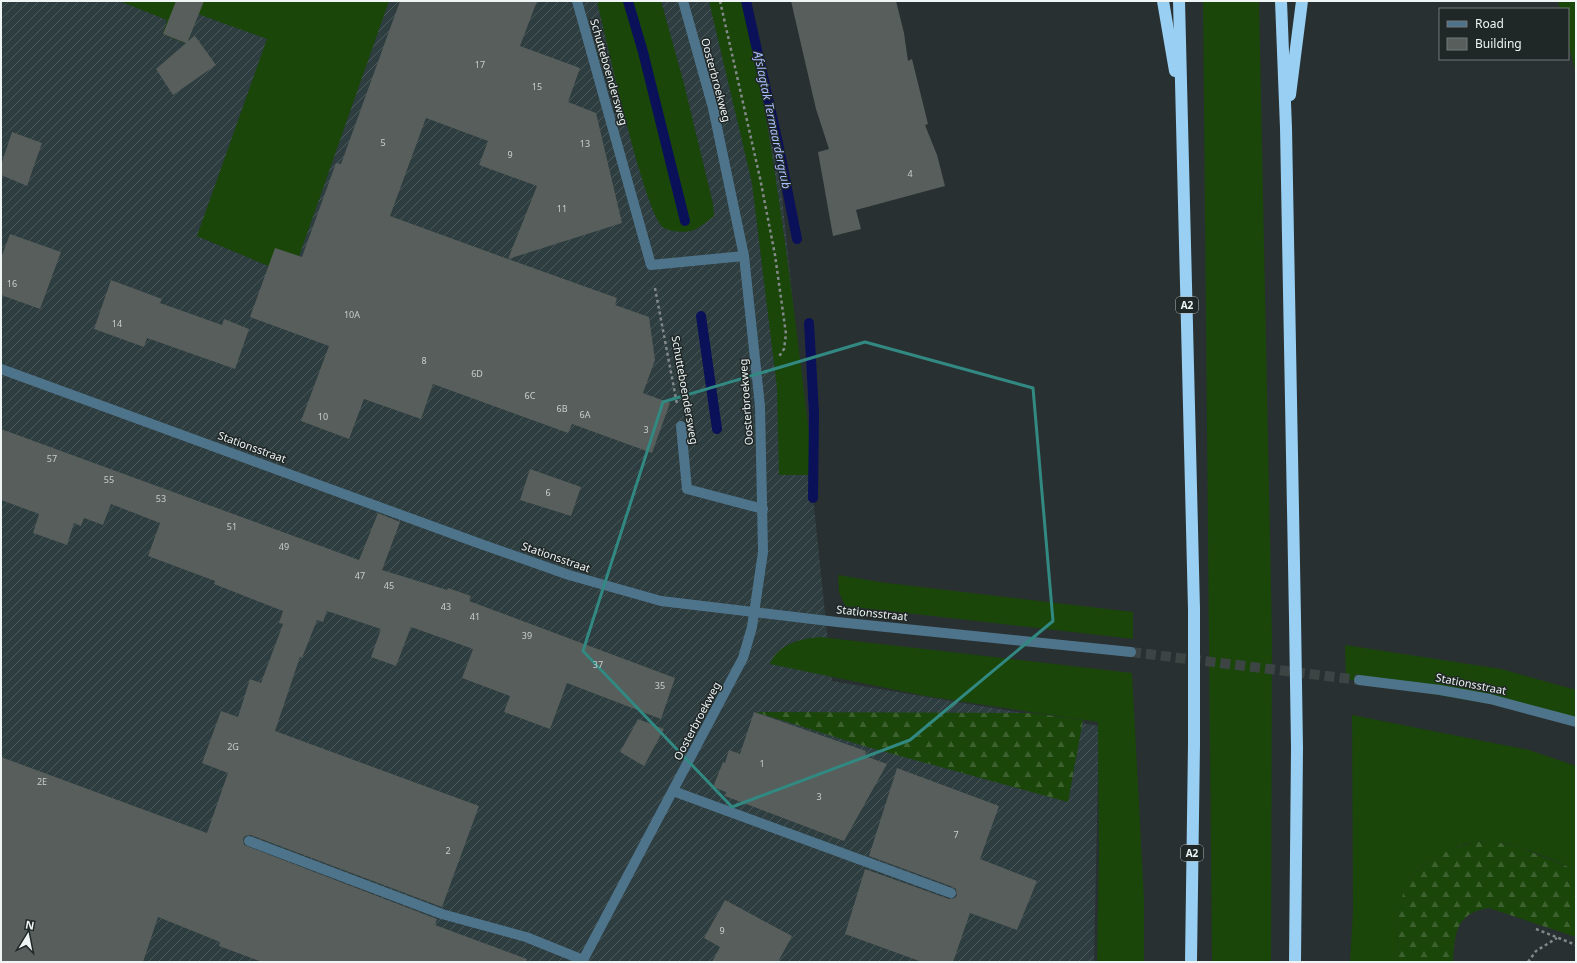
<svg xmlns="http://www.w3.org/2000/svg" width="1577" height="963" font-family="'Noto Sans',sans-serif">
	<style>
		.industrial { fill: url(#industrial-furrows) }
		.grass { fill: #1a460a }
		.forest { fill: url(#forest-firs) }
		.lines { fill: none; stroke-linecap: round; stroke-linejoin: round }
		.stream { stroke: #0b1159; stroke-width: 10 }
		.building { fill: #575e5b; fill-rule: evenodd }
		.minor-tunnel { stroke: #3d4444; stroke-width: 10; stroke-dasharray: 10 5; stroke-linecap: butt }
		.path { stroke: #83898a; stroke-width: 2.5; stroke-dasharray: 3 3; stroke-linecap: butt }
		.minor { stroke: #4e748c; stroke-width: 10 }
		.highway { stroke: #98cff2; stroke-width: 12 }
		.highway-bridge { stroke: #98cff2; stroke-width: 12 }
		.marked { fill: none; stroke: #318982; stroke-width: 3; stroke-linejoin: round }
		.labels { text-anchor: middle; stroke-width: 3; stroke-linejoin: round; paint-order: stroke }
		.number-label { font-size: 9px; fill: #c9cece }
		.shield { fill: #202727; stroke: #b1b6b6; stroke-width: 1 }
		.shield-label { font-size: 10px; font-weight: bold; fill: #eff4f4 }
		.street-label { font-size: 11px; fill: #eff4f4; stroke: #202727 }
		.water-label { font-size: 12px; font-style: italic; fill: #a8bffe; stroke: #202727 }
	</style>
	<defs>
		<pattern id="industrial-furrows" width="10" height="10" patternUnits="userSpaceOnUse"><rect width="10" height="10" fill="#2e3d3f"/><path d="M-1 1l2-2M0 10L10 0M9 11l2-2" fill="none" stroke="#4d5a5b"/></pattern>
		<pattern id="forest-firs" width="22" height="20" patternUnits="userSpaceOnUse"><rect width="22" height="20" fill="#1a460a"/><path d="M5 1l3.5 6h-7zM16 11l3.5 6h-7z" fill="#3c612e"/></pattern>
	</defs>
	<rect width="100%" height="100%" fill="#293031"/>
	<polygon class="industrial" points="1,1 740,1 780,178 832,681 1099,726 1094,962 1,962"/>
	<g class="grass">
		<polygon points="119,1 389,1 292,276 197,236 267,39 198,14 187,44 163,34 167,20"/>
		<path d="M597,1H661L684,84L713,204L714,216C708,220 701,227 694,230C687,233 671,232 664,228C645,217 605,33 597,1Z"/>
		<path d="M709,1H744C777,158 795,316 814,475H779L777,388L752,183Z"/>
		<polygon points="1203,1 1259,1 1272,637 1271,962 1212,962"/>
		<polygon points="1558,1 1576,1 1576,74 1568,42 1568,9 1560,9"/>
		<polygon points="838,575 879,582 1133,612 1133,639 845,606 839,592"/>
		<path d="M820,637L1132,673L1144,900V962H1097L1099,851L1098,722L925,696L770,664C778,644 800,639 820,637Z"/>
		<polygon points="1345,645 1501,669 1576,690 1576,726 1490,704 1346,679"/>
		<path d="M1352,715L1529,750L1576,766V870C1542,856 1506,836 1469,843C1460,845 1450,851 1441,855C1425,862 1411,873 1405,890C1396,911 1398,939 1397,962H1350L1353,911Z"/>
	</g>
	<g class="forest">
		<polygon points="756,712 1032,713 1083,720 1068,802 864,746"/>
		<path d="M1492,841L1519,847L1576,870V937L1489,908C1456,913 1455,932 1453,962H1397C1398,940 1396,909 1405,889C1415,865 1443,851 1468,844C1475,841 1484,842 1492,841Z"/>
	</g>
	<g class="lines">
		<g class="stream">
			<polyline points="628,1 643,52 685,221"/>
			<polyline points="746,1 778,143 797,239"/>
			<polyline points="701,316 717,429"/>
			<polyline points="809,323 814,413 813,498"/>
		</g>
	</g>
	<g class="building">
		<polygon points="176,1 204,1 188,41 195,36 216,65 173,95 156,69 186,43 163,34"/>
		<path d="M400,1H537L520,46L580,68L568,102L596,113L622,223L508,259L617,298L615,305L649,317L655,360L643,393L670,403L652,453L572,424L568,433L433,384L421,419L364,399L349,439L301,421L329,346L250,317L275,248L302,257L336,163L341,164ZM426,118L488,141L479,165L537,186L508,259L390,216Z"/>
		<polygon points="791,1 896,1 904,33 908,61 912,59 928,124 925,125 937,155 945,186 856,210 861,229 833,236 818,152 829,149 816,109"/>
		<polygon points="12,132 42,143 27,186 1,175 1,165"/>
		<polygon points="10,234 61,252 40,309 1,295 1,258"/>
		<polygon points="111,280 162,299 160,303 222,325 224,319 249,329 235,369 147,338 144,347 94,329"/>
		<polygon points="1,429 359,560 378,513 400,522 382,570 447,590 448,588 471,596 469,601 675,678 661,719 567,683 550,729 504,712 510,696 462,678 473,649 411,627 396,666 371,657 381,629 327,611 323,622 317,620 302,658 300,657 275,731 479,806 442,907 251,835 245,836 243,839 244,845 437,919 435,925 527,959 526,962 262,962 219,946 220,942 158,917 143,962 1,962 1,757 207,833 228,773 202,763 221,711 238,717 250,679 261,683 283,624 279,623 283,611 214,584 215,581 148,556 160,523 111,504 103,525 84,518 81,526 74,523 67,545 33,533 39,514 1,500"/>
		<polygon points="530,469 581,487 571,516 520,500"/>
		<polygon points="754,712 866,751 865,756 887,764 844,841 725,796 726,792 713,787 723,762 725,763 729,750 740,754"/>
		<polygon points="638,719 664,729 644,766 620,752"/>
		<polygon points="897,768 999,806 980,859 1037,881 1017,930 970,913 953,962 922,962 845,934 865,869 949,899 955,898 957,895 956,889 953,887 869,856"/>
		<polygon points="725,900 792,936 778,962 712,962 720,947 704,938"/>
	</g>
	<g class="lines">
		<polyline class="minor-tunnel" points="1131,652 1359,680"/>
		<g class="path">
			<polyline points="720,1 760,178 775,255 786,334 784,349 778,358"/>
			<polyline points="655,288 677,404"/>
			<polyline points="1536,929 1576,945"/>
			<polyline points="1528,962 1536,951 1557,938"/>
		</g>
		<g class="minor">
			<polyline points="577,1 651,265 744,256"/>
			<polyline points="1,369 478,543 569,575 661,601 837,622 1131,652"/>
			<polyline points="681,426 687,489 763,509"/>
			<polyline points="1359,680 1440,690 1490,699 1576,722"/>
			<polyline points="673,791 951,893"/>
			<polyline points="249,841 442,914 526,937 583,960"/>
			<polyline points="582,962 743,658 752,627 763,552 760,406 744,256 713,108 683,1"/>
		</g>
		<g class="highway">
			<polyline points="1163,1 1175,71"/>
			<polyline points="1179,1 1194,609"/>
			<polyline points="1281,1 1286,128 1295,618"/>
			<polyline points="1290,95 1302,1"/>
			<polyline points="1191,962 1194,744"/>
			<polyline points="1295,962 1297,748"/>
		</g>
		<g class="highway-bridge">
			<polyline points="1295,618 1297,748"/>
			<polyline points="1194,744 1194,609"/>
		</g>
	</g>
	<path class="marked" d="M865,342L1033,388L1053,621L910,740L732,807L583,651L663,402Z"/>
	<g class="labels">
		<g class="number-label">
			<text x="480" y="68">17</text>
			<text x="537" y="90">15</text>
			<text x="383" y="146">5</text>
			<text x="585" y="147">13</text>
			<text x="510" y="158">9</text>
			<text x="910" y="177">4</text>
			<text x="562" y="212">11</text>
			<text x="12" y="287">16</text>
			<text x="352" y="318">10A</text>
			<text x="117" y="327">14</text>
			<text x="424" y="364">8</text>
			<text x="477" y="377">6D</text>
			<text x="530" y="399">6C</text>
			<text x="562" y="412">6B</text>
			<text x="585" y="418">6A</text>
			<text x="323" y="420">10</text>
			<text x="646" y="433">3</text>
			<text x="52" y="462">57</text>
			<text x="109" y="483">55</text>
			<text x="548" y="496">6</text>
			<text x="161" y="502">53</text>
			<text x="232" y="530">51</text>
			<text x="284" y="550">49</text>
			<text x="360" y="579">47</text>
			<text x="389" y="589">45</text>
			<text x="446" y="610">43</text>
			<text x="475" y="620">41</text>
			<text x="527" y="639">39</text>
			<text x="598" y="668">37</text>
			<text x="660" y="689">35</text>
			<text x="233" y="750">2G</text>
			<text x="762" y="767">1</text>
			<text x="42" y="785">2E</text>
			<text x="819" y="800">3</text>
			<text x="956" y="838">7</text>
			<text x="448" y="854">2</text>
			<text x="722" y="934">9</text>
		</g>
		<g class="shield">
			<rect x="1176" y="297" width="22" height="16" rx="3"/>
			<rect x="1181" y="845" width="22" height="16" rx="3"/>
		</g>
		<g class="shield-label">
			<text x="1187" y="309">A2</text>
			<text x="1192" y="857">A2</text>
		</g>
		<g class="street-label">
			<text transform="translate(609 72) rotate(74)" y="4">Schutteboendersweg</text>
			<text transform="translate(716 80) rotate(75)" y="4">Oosterbroekweg</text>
			<text transform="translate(685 390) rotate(80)" y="4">Schutteboendersweg</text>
			<text transform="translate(746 402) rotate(-94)" y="4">Oosterbroekweg</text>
			<text transform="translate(252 447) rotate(20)" y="4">Stationsstraat</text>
			<text transform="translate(556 557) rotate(19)" y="4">Stationsstraat</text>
			<text transform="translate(872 613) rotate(6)" y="4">Stationsstraat</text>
			<text transform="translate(1471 684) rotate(11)" y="4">Stationsstraat</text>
			<text transform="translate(697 721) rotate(-62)" y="4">Oosterbroekweg</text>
		</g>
		<g class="water-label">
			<text transform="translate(772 120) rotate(78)" y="4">Afslagtak Termaardergrub</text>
		</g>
	</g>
	<rect width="1577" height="963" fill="none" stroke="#eff4f4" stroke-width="4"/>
	<rect x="1439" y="8" width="130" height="52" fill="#202727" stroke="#737979"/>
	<rect x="1447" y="21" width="20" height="6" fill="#4e748c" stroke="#737979"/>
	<text x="1475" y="28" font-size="12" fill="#eff4f4">Road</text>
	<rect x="1447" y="38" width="20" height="12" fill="#575e5b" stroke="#737979"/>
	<text x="1475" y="48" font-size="12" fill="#eff4f4">Building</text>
	<g transform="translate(28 935) rotate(10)" stroke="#202727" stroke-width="3" paint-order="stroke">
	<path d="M0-3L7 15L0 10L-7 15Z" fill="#eff4f4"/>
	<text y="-6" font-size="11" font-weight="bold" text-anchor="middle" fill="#eff4f4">N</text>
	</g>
</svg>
